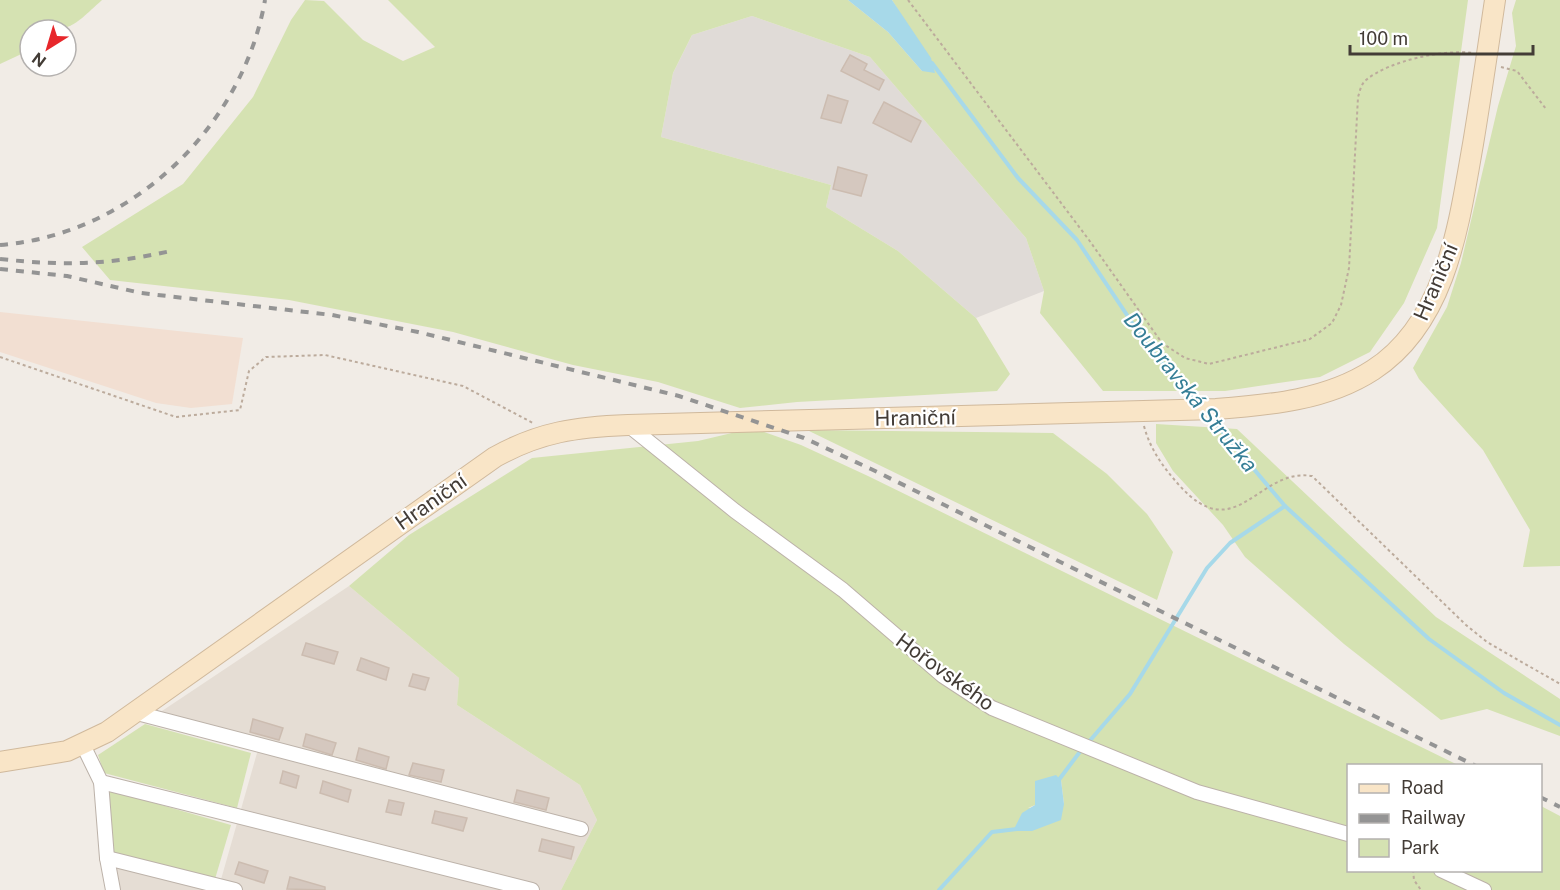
<svg xmlns="http://www.w3.org/2000/svg" width="1560" height="890" font-family="'Public Sans',sans-serif">
	<style>
		.residential { fill: #e5ddd4 }
		.commercial { fill: #f2dfd2 }
		.industrial { fill: #e0dbd7 }
		.green { fill: #d5e2b2; fill-rule: evenodd }
		.water { fill: #a7d9e9 }
		.lines { fill: none; stroke-linecap: round; stroke-linejoin: round }
		.stream { stroke: #a7d9e9; stroke-width: 4 }
		.building { fill: #d5c8bf; stroke: #ccbcb0; stroke-width: 1.5 }
		.minor-casing { stroke: #bcb2a9; stroke-width: 16 }
		.secondary-casing { stroke: #d0b99c; stroke-width: 22 }
		.path { stroke: #bcab9c; stroke-width: 2; stroke-dasharray: 3 3; stroke-linecap: butt }
		.minor { stroke: #fff; stroke-width: 14 }
		.secondary { stroke: #f9e5c7; stroke-width: 20 }
		.rail { stroke: #949494; stroke-width: 4; stroke-dasharray: 8 8; stroke-linecap: butt }
		.labels { text-anchor: middle; stroke-width: 4.5; stroke-linejoin: round; paint-order: stroke }
		.street-label { font-size: 21px; fill: #433c36; stroke: #fff }
		.water-label { font-size: 22px; font-style: italic; fill: #357e96; stroke: #fff }
	</style>
	<rect width="100%" height="100%" fill="#f1ece6"/>
	<g class="residential">
		<polygon points="349,586 459,678 457,705 580,785 597,820 561,890 218,890 261,739 159,713"/>
		<polygon points="114,865 211,890 119,890"/>
	</g>
	<polygon class="commercial" points="0,312 243,338 232,404 191,408 156,403 0,352"/>
	<polygon class="industrial" points="752,16 870,57 1026,238 1044,291 976,318 898,251 826,207 831,185 661,137 673,73 692,35"/>
	<g class="green">
		<path d="M0,0H102C70,29 73,30 30,30V50L0,64Z"/>
		<polygon points="305,0 324,1 363,40 403,61 435,47 388,0 848,0 888,32 922,71 903,18 892,0 1468,0 1437,228 1404,303 1370,352 1320,377 1225,391 1103,391 1040,313 1044,291 1026,238 870,57 752,16 692,35 673,73 661,137 831,185 826,207 898,251 976,318 1010,374 997,391 797,402 740,408 658,382 573,365 453,332 289,300 110,280 82,247 183,184 253,97 291,20"/>
		<polygon points="1516,0 1560,0 1560,566 1523,567 1530,530 1483,450 1419,379 1413,368 1447,307 1461,263 1498,106 1516,46 1512,13"/>
		<polygon points="1156,424 1237,429 1436,617 1560,699 1560,736 1487,709 1441,720 1344,644 1245,557 1223,525 1173,471 1156,443"/>
		<path d="M753,428L801,445L868,476L1458,765L1348,766V870H1540L1541,806L1560,816V890H561L597,820L580,785L457,705L459,678L349,586L409,535L532,458L698,441ZM1061,780L1064,804L1028,808L1035,805L1036,791Z"/>
		<polygon points="807,430 1053,433 1107,474 1147,514 1173,552 1157,600"/>
		<polygon points="145,724 251,753 237,808 104,773 98,755"/>
		<polygon points="109,790 231,825 215,879 113,853"/>
	</g>
	<g class="water">
		<polygon points="848,0 892,0 931,58 935,73 922,71 888,32"/>
		<polygon points="1056,775 1061,780 1064,804 1061,820 1032,831 1013,831 1022,813 1035,805 1035,781"/>
	</g>
	<g class="lines">
		<g class="stream">
			<polyline points="932,63 1018,178 1077,240 1147,345 1196,402"/>
			<polyline points="1209,416 1285,506 1429,639 1504,693 1560,725"/>
			<polyline points="1087,744 1130,694 1207,568 1230,543 1285,506"/>
			<polyline points="1058,781 1082,749"/>
			<polyline points="939,890 992,832 1017,829"/>
		</g>
	</g>
	<g class="building">
		<polygon points="850,55 867,64 864,70 884,80 879,90 841,71"/>
		<polygon points="828,95 848,101 841,123 821,118"/>
		<polygon points="884,102 921,121 911,142 873,123"/>
		<polygon points="838,167 867,175 861,196 833,189"/>
		<polygon points="306,643 338,652 334,664 302,655"/>
		<polygon points="361,658 389,668 386,680 357,670"/>
		<polygon points="413,674 429,678 425,690 409,686"/>
		<polygon points="253,719 283,728 279,740 250,732"/>
		<polygon points="306,734 336,743 332,755 303,746"/>
		<polygon points="359,748 389,757 386,769 356,760"/>
		<polygon points="413,763 444,770 441,782 409,775"/>
		<polygon points="283,771 299,776 296,788 280,783"/>
		<polygon points="323,781 351,790 348,802 320,793"/>
		<polygon points="517,790 549,798 546,810 514,802"/>
		<polygon points="389,800 404,803 401,815 386,812"/>
		<polygon points="435,811 467,818 463,831 432,823"/>
		<polygon points="542,839 574,847 571,859 539,851"/>
		<polygon points="239,862 268,871 264,883 235,874"/>
		<polygon points="290,877 325,887 325,890 287,889"/>
	</g>
	<g class="lines">
		<defs>
			<g id="minor">
				<polyline points="628,425 735,511 843,590 943,676 992,708 1197,792 1348,834"/>
				<polyline points="137,713 581,829"/>
				<polyline points="83,745 101,782 107,858 113,890"/>
				<polyline points="101,782 532,890"/>
				<polyline points="107,858 235,890"/>
				<polyline points="1441,870 1484,890"/>
			</g>
			<path id="secondary" d="M0,762L67,751L107,732L495,457C540,432 576,427 628,425L1216,409C1270,405 1327,400 1373,370C1447,322 1459,223 1473,144C1481,96 1488,48 1495,0"/>
		</defs>
		<use href="#minor" class="minor-casing"/>
		<use href="#secondary" class="secondary-casing"/>
		<g class="path">
			<path d="M908,0L1089,240L1162,343L1185,358L1209,364L1310,339L1332,323L1341,305L1349,268L1358,97C1360,91 1361,84 1366,80C1389,61 1443,49 1473,53"/>
			<polyline points="1501,67 1517,71 1546,109"/>
			<polyline points="0,357 176,417 240,410 249,371 266,357 325,355 463,386 533,423"/>
			<path d="M1144,426C1150,449 1163,467 1179,485C1236,549 1258,467 1312,476L1466,625L1487,642L1560,684"/>
			<polyline points="1413,870 1414,880 1421,890"/>
		</g>
		<use href="#minor" class="minor"/>
		<use href="#secondary" class="secondary"/>
		<g class="rail">
			<path d="M0,245C131,235 243,127 265,0"/>
			<path d="M0,259C64,266 108,265 171,251"/>
			<polyline points="0,269 67,276 141,293 332,315 418,332 679,396 804,438 871,469 1476,766"/>
			<polyline points="1540,797 1560,807"/>
		</g>
	</g>
	<g class="labels">
		<g class="street-label">
			<text transform="translate(1436 282) rotate(-67)" y="7">Hraniční</text>
			<text transform="translate(915 418) rotate(-1)" y="7">Hraniční</text>
			<text transform="translate(431 502) rotate(-35)" y="7">Hraniční</text>
			<text transform="translate(945 672) rotate(36)" y="7">Hořovského</text>
		</g>
		<g class="water-label">
			<text transform="translate(1191 392) rotate(51)" y="8">Doubravská Stružka</text>
		</g>
	</g>
	<rect x="1347" y="764" width="195" height="108" fill="#ffffff" stroke="#b4b1af" stroke-width="1.5"/>
	<rect x="1359" y="784" width="30" height="9" fill="#f9e5c7" stroke="#b4b1af" stroke-width="1.5"/>
	<text x="1401" y="794" font-size="18" fill="#433c36">Road</text>
	<rect x="1359" y="814" width="30" height="9" fill="#949494" stroke="#b4b1af" stroke-width="1.5"/>
	<text x="1401" y="824" font-size="18" fill="#433c36">Railway</text>
	<rect x="1359" y="839" width="30" height="18" fill="#d5e2b2" stroke="#b4b1af" stroke-width="1.5"/>
	<text x="1401" y="854" font-size="18" fill="#433c36">Park</text>
	<g transform="translate(48 48) rotate(217)"><circle r="28" fill="#ffffff" stroke="#b4b1af" stroke-width="1.5"/>
	<path d="M0-4.5L10 22L0 15L-10 22Z" fill="#e7272b"/>
	<text y="-9" font-size="16" font-weight="bold" text-anchor="middle" fill="#433c36">N</text>
	</g>
	<path d="M1350 45v9h183v-9" fill="none" stroke="#433c36" stroke-width="3"/>
	<text x="1359" y="45" font-size="18" fill="#433c36" stroke="#ffffff" stroke-width="4.5" paint-order="stroke">100 m</text>
</svg>
